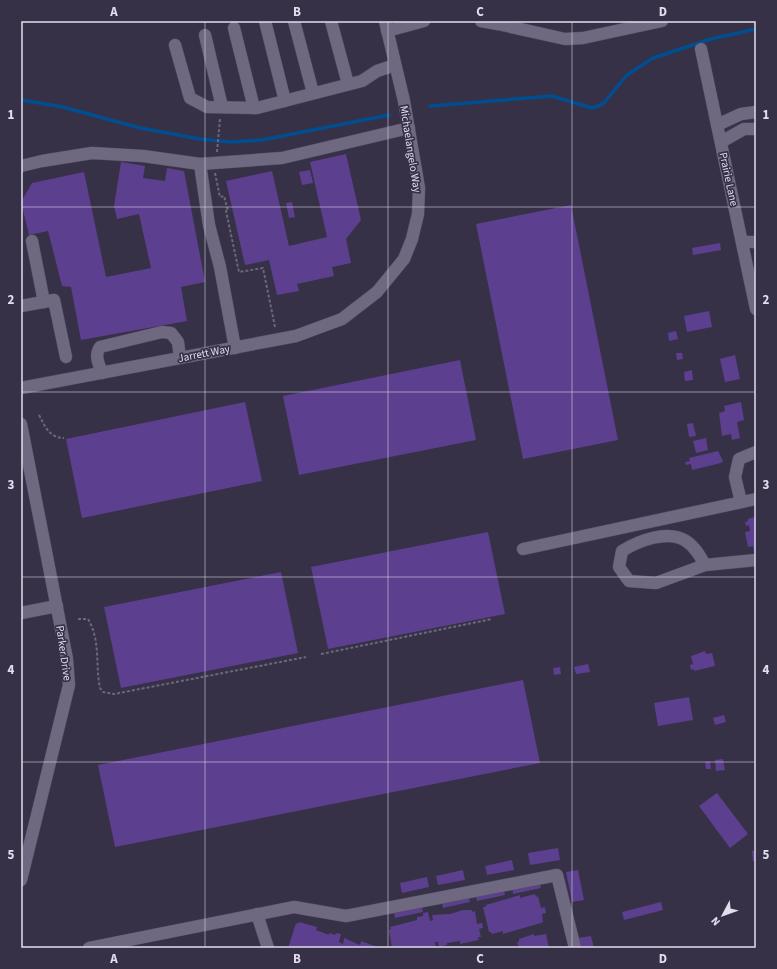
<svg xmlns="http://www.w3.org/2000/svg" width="777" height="969" font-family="'Source Sans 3',sans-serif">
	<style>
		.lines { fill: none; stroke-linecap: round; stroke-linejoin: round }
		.stream { stroke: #004e90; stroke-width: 3.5 }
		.building { fill: #5c3f8e }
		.minor-casing { stroke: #564f63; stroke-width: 13 }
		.path { stroke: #6d677b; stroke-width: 2; stroke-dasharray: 3 2; stroke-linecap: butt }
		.minor { stroke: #6f6881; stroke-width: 12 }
		.grid { fill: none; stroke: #e2deed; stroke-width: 1; stroke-opacity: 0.55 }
		.labels { text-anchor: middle; stroke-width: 3.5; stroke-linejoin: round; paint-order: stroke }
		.street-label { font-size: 11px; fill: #e2deed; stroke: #373147 }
		.neatline { fill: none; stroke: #e2deed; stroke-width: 1.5 }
		.grid-label { font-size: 13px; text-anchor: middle; font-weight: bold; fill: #e2deed }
	</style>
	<rect width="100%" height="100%" fill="#373147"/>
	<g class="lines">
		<g class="stream">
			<polyline points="21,100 63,107 140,128 200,139 231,142 262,140 389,115"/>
			<polyline points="430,106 552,96 592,108 603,104 627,75 653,58 711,39 756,29"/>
		</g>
	</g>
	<g class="building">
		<polygon points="346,154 361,220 346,239 351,263 332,267 334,276 297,284 299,291 277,295 269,260 245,265 226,181 272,171 289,246 327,237 310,162"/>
		<polygon points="121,162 145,166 143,178 165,181 167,168 184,171 205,282 181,287 187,321 81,340 71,287 62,286 48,231 29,235 21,202 32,183 84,172 106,277 151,268 139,214 117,219 114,206"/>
		<polygon points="310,170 313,183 302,185 299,172"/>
		<polygon points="292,202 295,217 289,218 286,203"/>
		<polygon points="571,205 618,440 523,459 476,224"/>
		<polygon points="720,243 721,250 693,255 692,248"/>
		<polygon points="709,311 712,327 687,332 684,316"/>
		<polygon points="676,331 678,339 669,341 668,333"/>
		<polygon points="676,353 682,353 683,359 677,360"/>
		<polygon points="735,355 740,379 725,382 720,359"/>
		<polygon points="460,360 476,440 299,475 283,396"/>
		<polygon points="692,370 693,380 685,381 684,372"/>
		<polygon points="245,402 262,481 82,518 66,439"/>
		<polygon points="741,402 744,420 737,422 740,438 732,440 731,434 722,436 719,413 725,411 724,406"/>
		<polygon points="693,423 696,436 689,437 687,424"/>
		<polygon points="706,438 708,450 696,453 693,441"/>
		<polygon points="718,451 723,461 721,463 692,470 691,464 686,465 685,462 690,461 689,458"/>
		<polygon points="755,517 756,553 754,553 753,546 748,547 745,532 750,531 749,525 746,526 745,522 748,521 748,519"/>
		<polygon points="488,532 505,614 328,649 311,567"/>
		<polygon points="281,572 298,653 121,688 104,607"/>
		<polygon points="705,651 706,654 712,653 715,666 694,671 694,669 691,670 690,665 693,664 691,656"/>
		<polygon points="588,664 590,672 576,674 574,667"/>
		<polygon points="560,667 561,674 554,675 553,668"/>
		<polygon points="523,680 540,763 115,847 98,765"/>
		<polygon points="689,697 693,720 658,726 654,703"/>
		<polygon points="724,715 726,722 715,725 713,718"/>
		<polygon points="723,759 725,770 716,771 715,760"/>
		<polygon points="710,761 711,769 706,769 705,762"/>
		<polygon points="717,793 748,834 730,848 699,806"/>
		<polygon points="558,848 560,860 530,865 528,853"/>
		<polygon points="756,850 756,861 753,861 752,851"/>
		<polygon points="512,860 514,870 487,875 485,866"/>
		<polygon points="463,870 465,880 438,885 436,876"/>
		<polygon points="578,870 584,900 572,902 566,872"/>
		<polygon points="427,877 429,887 402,893 400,883"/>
		<polygon points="539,879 541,888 513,894 512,884"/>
		<polygon points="503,886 505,895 477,901 475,892"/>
		<polygon points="468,893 470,902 443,908 441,898"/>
		<polygon points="535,894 536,897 538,896 541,908 545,907 546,913 542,914 543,922 541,923 503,934 503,931 492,934 491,932 489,932 483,907 486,907 486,905 520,895 520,898"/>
		<polygon points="661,902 663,910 624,920 622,912"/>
		<polygon points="421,903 423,912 395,918 393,909"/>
		<polygon points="463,910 472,910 472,912 475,911 477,924 482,923 483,928 479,929 481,937 478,937 479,940 460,944 460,941 447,943 447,945 439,947 438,942 435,942 436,948 392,948 389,930 391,929 390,927 417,920 417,917 423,916 423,913 428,912 430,921 433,920 432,915 450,914"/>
		<polygon points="299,922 317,927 316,930 329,935 329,933 335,935 336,933 341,934 339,942 343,944 344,938 360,945 361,941 380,948 288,948 296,923 298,924"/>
		<polygon points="534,934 534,936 546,934 549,948 519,948 517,942 519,942 519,939"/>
		<polygon points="591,936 594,948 581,948 578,938"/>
	</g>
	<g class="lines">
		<defs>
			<g id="minor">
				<polyline points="265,21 285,101"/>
				<polyline points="294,21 313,93"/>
				<polyline points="331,21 348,84"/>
				<polyline points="481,21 498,24 499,21"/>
				<polyline points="498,24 565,39 583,38 662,21"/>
				<polyline points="234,28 254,108"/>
				<polyline points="387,31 424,21"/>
				<polyline points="205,35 222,107"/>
				<polyline points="175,45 190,98 207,107 257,108 362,81 377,71 395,65"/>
				<polyline points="701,49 756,309"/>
				<polyline points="717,125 741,114 756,112"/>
				<polyline points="721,142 744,129 756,129"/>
				<polyline points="200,164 209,225 220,267 235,348"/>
				<polyline points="21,166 42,161 92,153 143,156 200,164 282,158 409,128"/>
				<polyline points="32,241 44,302"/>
				<polyline points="742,242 756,242"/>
				<polyline points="21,306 54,300 66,357"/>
				<path d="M102,373C99,364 94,356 100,347L162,332L171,333L178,342L180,358"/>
				<polyline points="21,388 296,336 342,319 377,292 404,259 412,239 418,214 419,188 404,101 385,21"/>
				<polyline points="21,424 67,659 69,685 21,880"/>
				<polyline points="741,502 735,477 739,459 756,452"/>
				<polyline points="523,549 756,499"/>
				<path d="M705,565C700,556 695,547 686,541C668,529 638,541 622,551L619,567L629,581L656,583L705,565L756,560"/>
				<polyline points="21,613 57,606"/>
				<polyline points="257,914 268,948"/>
				<polyline points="89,948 294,907 346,916 557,875 575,948"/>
			</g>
		</defs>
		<use href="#minor" class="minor-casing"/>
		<g class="path">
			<polyline points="217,152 220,119"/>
			<polyline points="215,173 220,197 224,196 228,211 226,211 239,272 263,268 275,327"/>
			<path d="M39,415C45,426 49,438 64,438"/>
			<path d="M78,619H88C101,641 95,664 100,688L103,692L114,694L306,657"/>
			<polyline points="321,654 492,619"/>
		</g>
		<use href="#minor" class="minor"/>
	</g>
	<path class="grid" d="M205,21V948M388,21V948M572,21V948M21,207H756M21,392H756M21,577H756M21,762H756"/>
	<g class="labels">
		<g class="street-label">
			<text transform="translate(411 149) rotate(81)" y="4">Michaelangelo Way</text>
			<text transform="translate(729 179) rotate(78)" y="4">Prairie Lane</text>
			<text transform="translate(204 353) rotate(-11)" y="4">Jarrett Way</text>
			<text transform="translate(64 653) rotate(82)" y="4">Parker Drive</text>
		</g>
	</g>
	<rect width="777" height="969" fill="none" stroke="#373147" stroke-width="44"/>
	<g transform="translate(723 915) rotate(229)" stroke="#373147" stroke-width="3" paint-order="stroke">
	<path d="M0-3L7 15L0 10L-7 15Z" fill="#e2deed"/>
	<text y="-6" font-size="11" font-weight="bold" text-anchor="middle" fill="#e2deed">N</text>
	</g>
	<rect x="22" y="22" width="733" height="925" class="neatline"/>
	<g class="grid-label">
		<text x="114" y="16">A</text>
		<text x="297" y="16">B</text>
		<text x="480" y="16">C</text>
		<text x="663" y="16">D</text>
		<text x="11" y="119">1</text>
		<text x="766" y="119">1</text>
		<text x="11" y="304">2</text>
		<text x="766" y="304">2</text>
		<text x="11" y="489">3</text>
		<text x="766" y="489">3</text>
		<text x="11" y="674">4</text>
		<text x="766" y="674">4</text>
		<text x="11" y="859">5</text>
		<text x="766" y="859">5</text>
		<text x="114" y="963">A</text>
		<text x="297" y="963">B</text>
		<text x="480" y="963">C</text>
		<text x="663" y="963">D</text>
	</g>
</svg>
